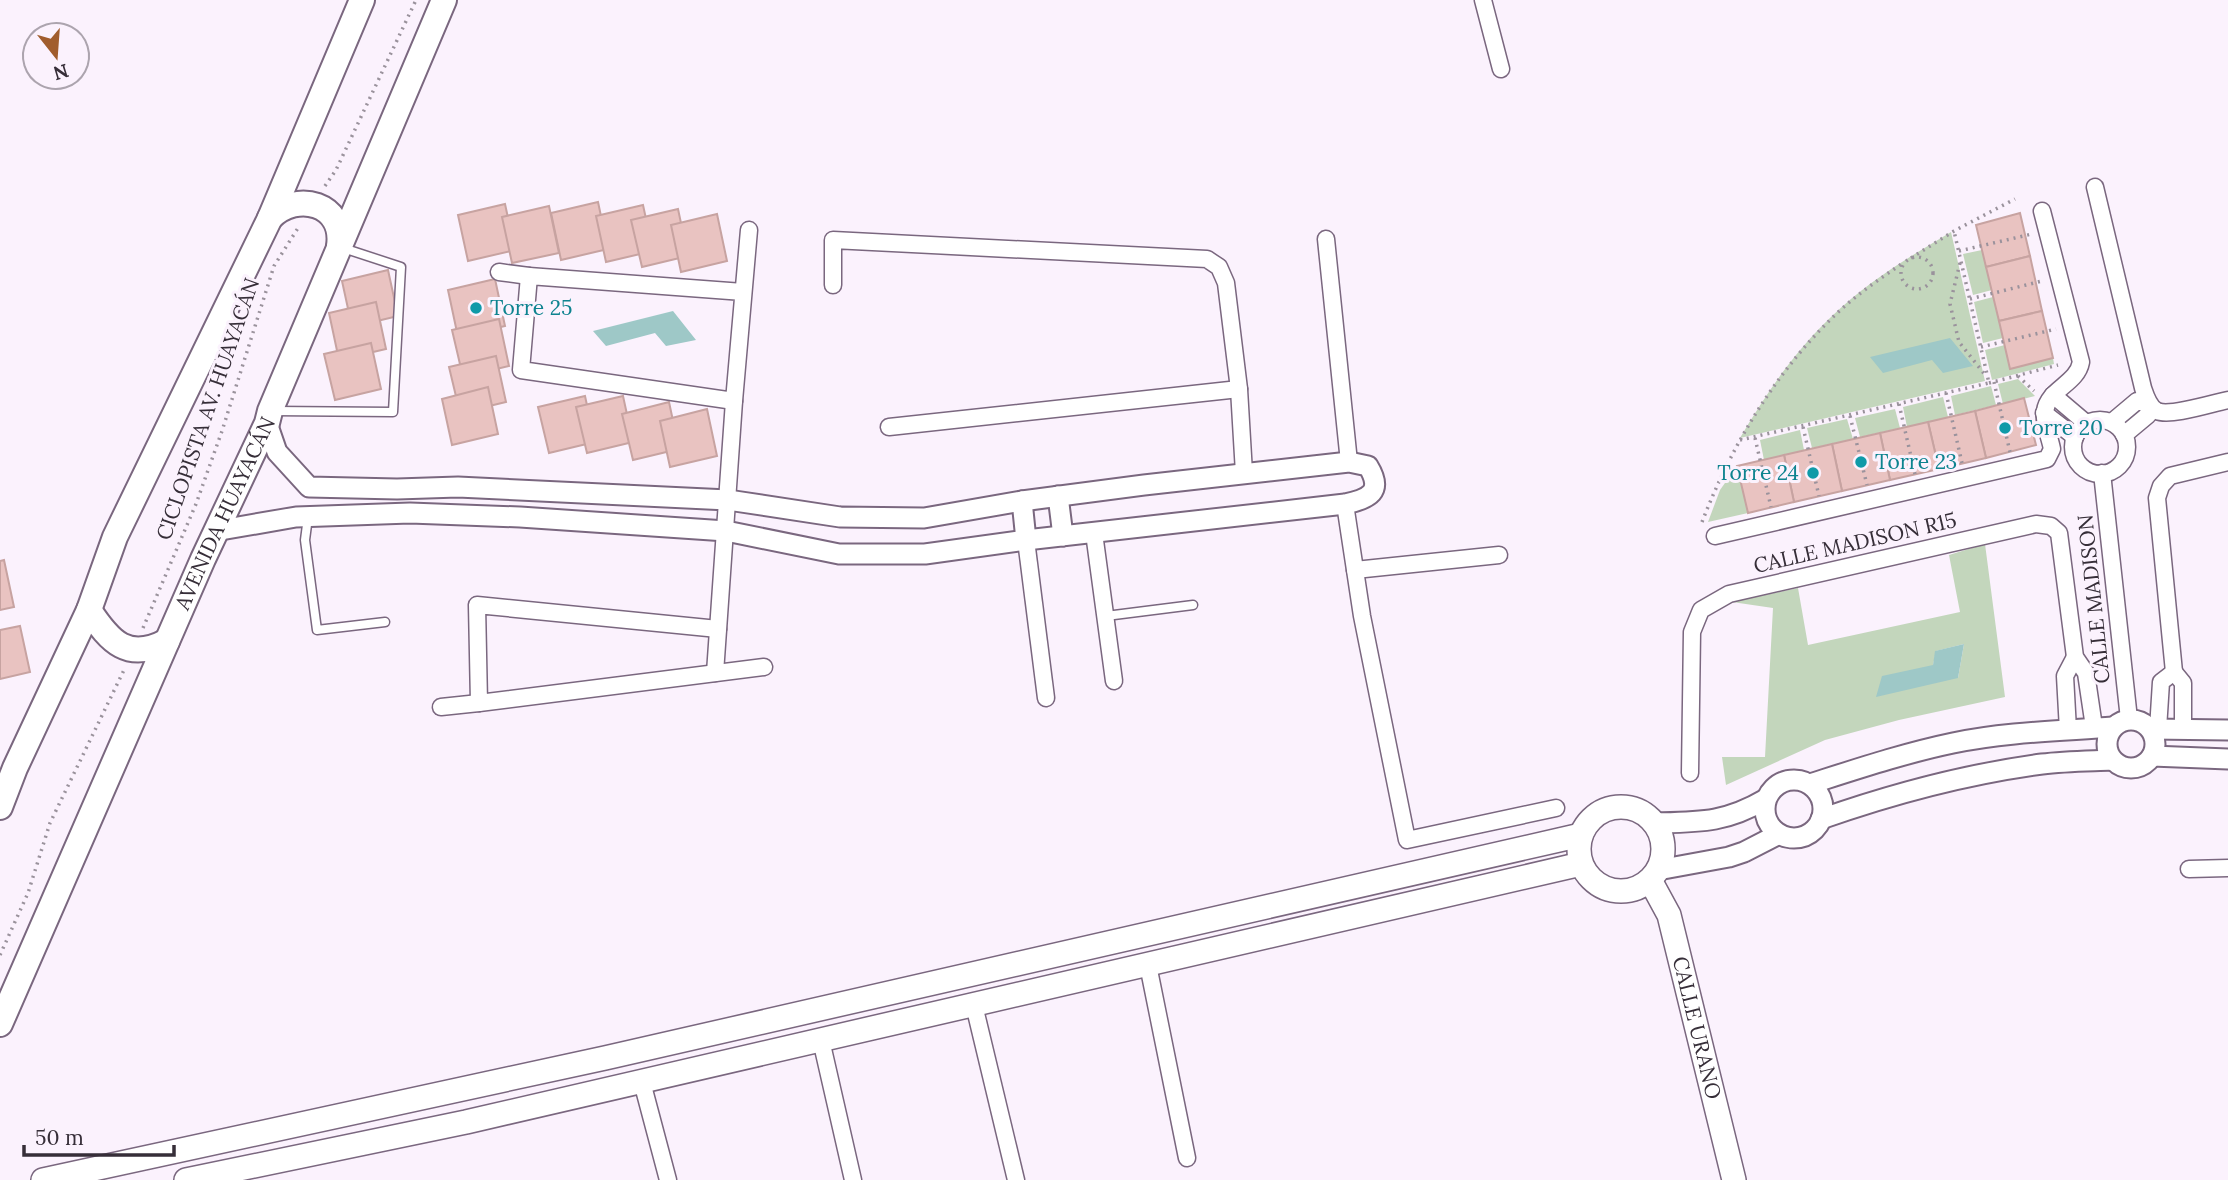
<svg xmlns="http://www.w3.org/2000/svg" width="2228" height="1180" font-family="Lora,serif">
	<style>
		.green { fill: #c3d6bc; fill-rule: evenodd }
		.water { fill: #9ec8c7 }
		.building { fill: #e9c3c1; stroke: #c7a3a1; stroke-width: 2 }
		.lines { fill: none; stroke-linecap: round; stroke-linejoin: round }
		.service-casing { stroke: #7a677f; stroke-width: 11 }
		.minor-casing { stroke: #7a677f; stroke-width: 19 }
		.tertiary-casing { stroke: #7a677f; stroke-width: 23 }
		.secondary-casing { stroke: #7a677f; stroke-width: 26 }
		.primary-casing { stroke: #7a677f; stroke-width: 28 }
		.path { stroke: #9a929c; stroke-width: 3.5; stroke-dasharray: 2 5; stroke-linecap: butt }
		.service { stroke: #fff; stroke-width: 8 }
		.minor { stroke: #fff; stroke-width: 16 }
		.tertiary { stroke: #fff; stroke-width: 19 }
		.secondary { stroke: #fff; stroke-width: 23 }
		.primary { stroke: #fff; stroke-width: 24 }
		.culture-dot { fill: #0f9aa8; stroke: #fbf2fd; stroke-width: 2.5 }
		.labels { text-anchor: middle; stroke-width: 6; stroke-linejoin: round; paint-order: stroke }
		.culture-label { font-size: 21px; fill: #0d838f; stroke: #fbf2fd; text-anchor: start }
		.street-label { font-size: 21px; fill: #362e38; stroke: #fbf2fd }
	</style>
	<rect width="100%" height="100%" fill="#fbf2fd"/>
	<g class="green">
		<path d="M1951,232L1985,381L1740,438C1766,394 1794,352 1831,317C1867,282 1909,257 1951,232Z"/>
		<polygon points="1982,250 1992,290 1973,295 1963,254"/>
		<polygon points="1993,297 2003,338 1983,343 1974,302"/>
		<polygon points="2005,345 2010,369 2053,358 2054,364 1992,380 1985,350"/>
		<polygon points="2018,379 2035,396 2003,404 1998,384"/>
		<polygon points="1991,386 1996,405 1955,415 1951,396"/>
		<polygon points="1943,397 1948,417 1907,427 1903,407"/>
		<polygon points="1895,409 1900,428 1860,437 1855,418"/>
		<polygon points="1847,419 1853,439 1812,448 1807,428"/>
		<polygon points="1800,430 1804,450 1764,460 1760,440"/>
		<polygon points="1737,466 1748,513 1708,522 1720,490"/>
		<path d="M1985,544L2005,697L1899,720L1825,740L1726,785L1722,757H1765L1773,608L1732,602L1798,588L1808,645L1960,612L1949,555ZM1964,644L1958,678L1933,665L1936,651Z"/>
	</g>
	<g class="water">
		<polygon points="673,311 696,340 666,346 655,333 606,346 593,331"/>
		<polygon points="1950,338 1973,366 1943,373 1932,360 1883,373 1870,357"/>
		<polygon points="1964,644 1958,678 1876,697 1882,676 1933,665 1935,651"/>
	</g>
	<g class="building">
		<polygon points="598,202 608,249 561,260 551,213"/>
		<polygon points="505,204 515,250 468,261 458,215"/>
		<polygon points="643,205 653,251 606,262 596,216"/>
		<polygon points="549,206 559,253 512,263 502,217"/>
		<polygon points="678,209 688,256 642,267 631,220"/>
		<polygon points="2020,213 2030,256 1986,267 1976,225"/>
		<polygon points="717,214 727,261 681,272 671,225"/>
		<polygon points="2030,256 2042,311 1999,321 1986,267"/>
		<polygon points="388,270 398,316 352,327 342,281"/>
		<polygon points="495,279 505,326 458,337 448,290"/>
		<polygon points="376,302 386,349 339,360 329,313"/>
		<polygon points="2042,311 2053,358 2010,369 1999,321"/>
		<polygon points="499,319 509,366 463,377 452,330"/>
		<polygon points="371,343 381,389 335,400 324,354"/>
		<polygon points="496,356 506,402 460,413 449,367"/>
		<polygon points="488,387 498,434 452,445 442,399"/>
		<polygon points="585,396 595,442 549,453 538,407"/>
		<polygon points="623,396 633,442 587,453 576,407"/>
		<polygon points="2024,398 2036,445 1986,458 1975,411"/>
		<polygon points="669,402 679,449 633,460 622,414"/>
		<polygon points="707,409 717,456 670,467 660,421"/>
		<polygon points="1975,411 1986,458 1939,469 1928,422"/>
		<polygon points="1928,422 1939,469 1890,480 1880,433"/>
		<polygon points="1880,433 1890,480 1842,491 1832,444"/>
		<polygon points="1832,444 1842,491 1794,502 1784,455"/>
		<polygon points="1784,455 1794,502 1748,513 1737,466"/>
		<polygon points="4,560 14,607 0,610 0,561"/>
		<polygon points="20,626 30,672 0,679 0,630"/>
	</g>
	<g class="lines">
		<defs>
			<g id="service">
				<polyline points="273,411 393,412 401,267 343,248"/>
				<polyline points="308,517 305,540 317,630 385,622"/>
				<polyline points="1106,616 1193,605"/>
			</g>
			<g id="minor">
				<polyline points="1483,0 1501,69"/>
				<path d="M2095,187L2143,388C2146,397 2149,407 2157,411C2170,417 2213,403 2228,400"/>
				<polyline points="1326,239 1349,462"/>
				<polyline points="499,272 529,276"/>
				<polyline points="833,285 833,240 1207,259 1219,267 1226,283 1239,389 1244,473"/>
				<polyline points="743,292 529,276 521,370 734,401 749,230"/>
				<polyline points="2053,395 2086,423"/>
				<polyline points="2044,413 2075,437"/>
				<circle cx="2100" cy="447" r="27"/>
				<polyline points="2112,422 2137,401 2149,404 2148,415 2124,435"/>
				<polyline points="889,427 1239,389"/>
				<polyline points="2102,473 2129,719"/>
				<polyline points="1345,504 1362,616 1407,840 1556,808"/>
				<polyline points="1094,533 1114,681"/>
				<path d="M1715,536L2047,459L2052,449C2050,438 2043,422 2045,411C2048,389 2077,384 2081,362L2042,211"/>
				<polyline points="1026,540 1046,698"/>
				<polyline points="1355,570 1499,555"/>
				<polyline points="718,629 477,605 479,703 764,667"/>
				<polyline points="2174,672 2157,498 2161,486 2170,476 2228,462"/>
				<polyline points="2174,672 2183,683 2183,730"/>
				<polyline points="715,673 734,401"/>
				<polyline points="441,707 479,703"/>
				<polyline points="2158,729 2161,682 2174,672"/>
				<polyline points="2068,730 2065,676 2075,657"/>
				<polyline points="1690,773 1692,632 1701,610 1729,594 2036,524 2051,526 2059,533 2075,657 2086,673 2094,727"/>
				<polyline points="2189,869 2228,868"/>
				<polyline points="1148,965 1187,1158"/>
				<polyline points="974,1005 1016,1180"/>
				<polyline points="821,1040 853,1180"/>
				<polyline points="642,1082 668,1180"/>
			</g>
			<g id="tertiary">
				<polyline points="1058,496 1063,536"/>
				<polyline points="1022,501 1026,540"/>
				<path d="M215,531L296,517L410,513L520,517L726,531L839,554H925L1026,540L1345,504C1369,499 1384,492 1368,466L1349,462L1144,485L1022,501L924,518L840,517L728,500L458,487L397,489L309,487L277,452L267,423"/>
				<circle cx="2131" cy="744" r="24"/>
				<polyline points="2151,729 2228,730"/>
				<polyline points="2152,756 2228,759"/>
				<circle cx="1794" cy="809" r="29"/>
				<path d="M1810,784C1857,769 1905,753 1953,743C2006,732 2060,731 2113,727"/>
				<path d="M1821,819C1892,794 1967,774 2042,764C2065,761 2089,761 2112,760"/>
				<path d="M1654,823C1700,822 1725,823 1766,799"/>
				<polyline points="1658,870 1729,857 1744,852 1779,834"/>
			</g>
			<g id="secondary">
				<circle cx="1621" cy="849" r="42"/>
				<path id="s1" d="M1650,880L1669,915L1734,1180"/>
				<polyline points="43,1180 605,1058 1581,835"/>
				<polyline points="186,1180 466,1122 1581,864"/>
			</g>
			<g id="primary">
				<path d="M270,218C297,190 345,204 339,246"/>
				<path d="M89,610C110,642 128,662 167,641"/>
				<polyline points="0,807 15,768 89,610 115,537 270,218 362,0"/>
				<path id="s2" d="M0,1024L203,559L267,423L270,411L444,0"/>
			</g>
		</defs>
		<use href="#service" class="service-casing"/>
		<use href="#minor" class="minor-casing"/>
		<use href="#tertiary" class="tertiary-casing"/>
		<use href="#secondary" class="secondary-casing"/>
		<use href="#primary" class="primary-casing"/>
		<g class="path">
			<polyline points="325,186 336,170 416,0"/>
			<polyline points="1959,251 2032,234"/>
			<circle cx="1917" cy="273" r="16"/>
			<polyline points="1911,258 1954,231 2015,199"/>
			<polyline points="1960,263 1950,304 1959,342 1986,376"/>
			<polyline points="1970,299 2042,281"/>
			<polyline points="1981,347 2056,329"/>
			<polyline points="2018,376 2034,391"/>
			<polyline points="1994,382 2010,452"/>
			<polyline points="1989,383 2058,365"/>
			<polyline points="1946,393 1962,463"/>
			<polyline points="1899,404 1915,474"/>
			<polyline points="1850,416 1867,485"/>
			<polyline points="1803,427 1819,496"/>
			<polyline points="1755,438 1771,507"/>
			<polyline points="1740,440 1989,383 1954,231"/>
			<path d="M1702,522C1731,447 1773,376 1831,319C1853,297 1878,280 1903,263"/>
			<polyline points="143,628 196,504 222,431 274,266 298,228"/>
			<polyline points="0,955 28,893 50,823 124,670"/>
		</g>
		<use href="#service" class="service"/>
		<use href="#minor" class="minor"/>
		<use href="#tertiary" class="tertiary"/>
		<use href="#secondary" class="secondary"/>
		<use href="#primary" class="primary"/>
	</g>
	<g class="culture-dot">
		<circle cx="476" cy="308" r="7"/>
		<circle cx="2005" cy="428" r="7"/>
		<circle cx="1861" cy="462" r="7"/>
		<circle cx="1813" cy="473" r="7"/>
	</g>
	<g class="labels">
		<g class="culture-label">
			<text x="490" y="315">Torre 25</text>
			<text x="2019" y="435">Torre 20</text>
			<text x="1875" y="469">Torre 23</text>
			<text x="1799" y="480" text-anchor="end">Torre 24</text>
		</g>
		<g class="street-label">
			<text transform="translate(208 409) rotate(-71)" y="7">CICLOPISTA AV. HUAYACÁN</text>
			<text dy="7" stroke="none"><textPath href="#s2" startOffset="558">AVENIDA HUAYACÁN</textPath></text>
			<text transform="translate(1855 543) rotate(-13)" y="7">CALLE MADISON R15</text>
			<text transform="translate(2094 599) rotate(-96)" y="7">CALLE MADISON</text>
			<text dy="7" stroke="none"><textPath href="#s1" startOffset="156">CALLE URANO</textPath></text>
		</g>
	</g>
	<g transform="translate(56 56) rotate(163)"><circle r="33" fill="#fbf2fd" stroke="#aca4ae" stroke-width="2"/>
	<path d="M0-5L12 26L0 18L-12 26Z" fill="#a15d2d"/>
	<text y="-10" font-size="19" font-weight="bold" text-anchor="middle" fill="#362e38">N</text>
	</g>
	<path d="M24 1145v10h150v-10" fill="none" stroke="#362e38" stroke-width="3.5"/>
	<text x="35" y="1145" font-size="21" fill="#362e38" stroke="#fbf2fd" stroke-width="5" paint-order="stroke">50 m</text>
</svg>
